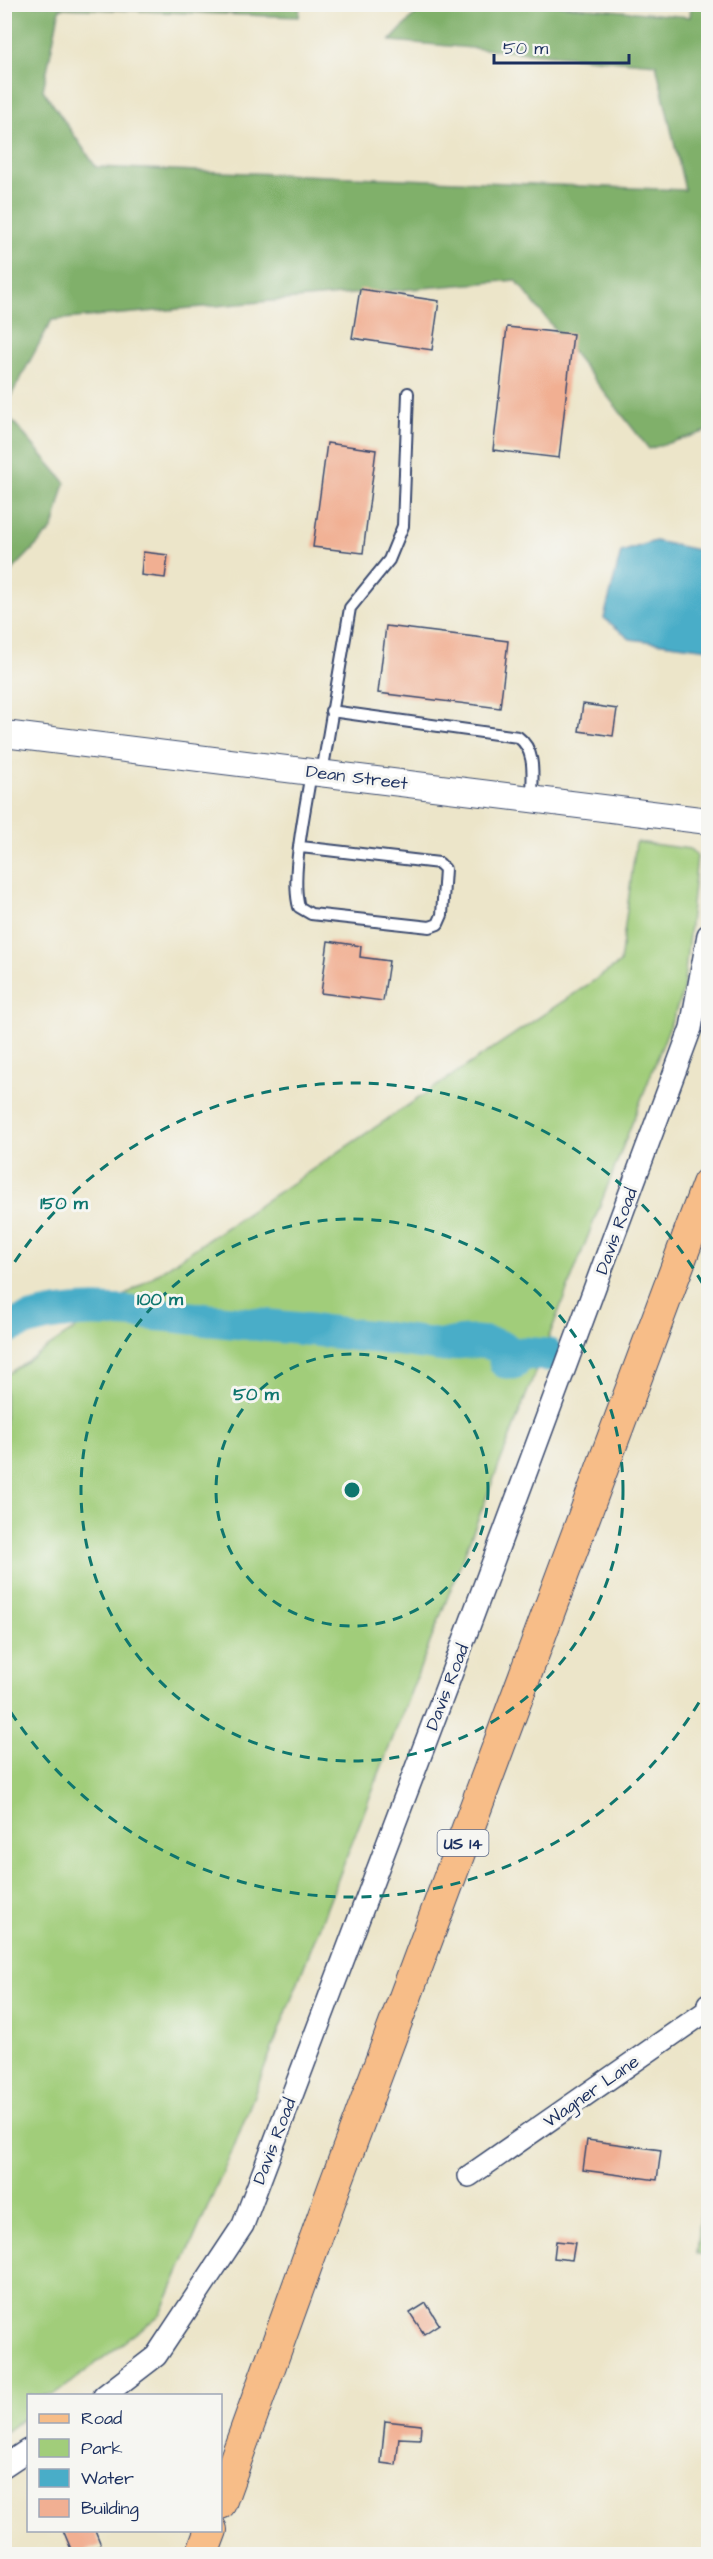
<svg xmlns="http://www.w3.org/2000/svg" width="713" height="2559" font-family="'Architects Daughter',sans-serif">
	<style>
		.green { fill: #a1cd7a; stroke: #5e7e6c; stroke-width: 1.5 }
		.forest { fill: #80b06a; stroke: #4e7064; stroke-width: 1.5 }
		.water { fill: #49adc8; stroke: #326e93; stroke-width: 1.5 }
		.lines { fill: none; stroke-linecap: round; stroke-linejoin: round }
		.river { stroke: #49adc8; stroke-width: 33 }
		.building { fill: #f1af92 }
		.service-casing { stroke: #3a4a6e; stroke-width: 14 }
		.minor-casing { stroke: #3a4a6e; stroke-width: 24 }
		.tertiary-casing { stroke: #3a4a6e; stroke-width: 28 }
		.primary-casing { stroke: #3a4a6e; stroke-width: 34 }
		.service { stroke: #fff; stroke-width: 10 }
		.minor { stroke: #fff; stroke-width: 21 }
		.tertiary { stroke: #fff; stroke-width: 26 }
		.primary { stroke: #f7bd88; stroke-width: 32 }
		.ring { fill: none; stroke: #0f766e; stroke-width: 3; stroke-dasharray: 10 8 }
		.labels { text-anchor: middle; stroke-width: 6; stroke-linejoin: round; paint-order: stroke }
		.shield { fill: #f6f6f2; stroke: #5d6b8a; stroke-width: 1.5 }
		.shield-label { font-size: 16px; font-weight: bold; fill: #1b2f5e }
		.street-label { font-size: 18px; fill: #1b2f5e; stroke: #f6f6f2 }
		.centre { fill: #0f766e; stroke: #f6f6f2; stroke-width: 3 }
		.ring-label { font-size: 18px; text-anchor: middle; font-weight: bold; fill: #0f766e; stroke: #f6f6f2; stroke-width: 6; stroke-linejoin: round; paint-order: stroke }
	</style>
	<rect width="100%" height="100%" fill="#f6f6f2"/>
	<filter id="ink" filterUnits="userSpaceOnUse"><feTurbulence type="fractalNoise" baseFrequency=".0167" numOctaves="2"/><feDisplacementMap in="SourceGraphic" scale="12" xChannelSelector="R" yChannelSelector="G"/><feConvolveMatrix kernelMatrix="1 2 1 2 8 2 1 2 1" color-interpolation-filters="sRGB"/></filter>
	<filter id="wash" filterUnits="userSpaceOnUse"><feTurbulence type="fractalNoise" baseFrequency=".008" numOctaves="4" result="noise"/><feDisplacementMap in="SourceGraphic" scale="24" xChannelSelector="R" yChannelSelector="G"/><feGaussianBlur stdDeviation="1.35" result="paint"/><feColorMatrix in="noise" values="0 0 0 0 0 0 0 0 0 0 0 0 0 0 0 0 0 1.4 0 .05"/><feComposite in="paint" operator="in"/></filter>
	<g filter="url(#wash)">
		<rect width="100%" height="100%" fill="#ece5c9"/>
		<g class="green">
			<polygon points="636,842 690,849 697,856 683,992 233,2149 161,2314 54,2395 28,2396 28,2415 5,2432 5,1376 620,963"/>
			<polygon points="708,2135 708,2255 697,2254"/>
		</g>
		<g class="forest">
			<polygon points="5,5 300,5 299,17 60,8 43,90 96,167 685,190 656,64 390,41 424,5 555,5 690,17 691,5 708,5 708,431 649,449 516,280 52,320 5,407"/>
			<polygon points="4,411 65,482 53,528 5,578"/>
		</g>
		<polygon class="water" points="655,541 708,552 708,649 630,639 604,618 621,552"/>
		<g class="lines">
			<path class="river" d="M4,1329C72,1298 150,1315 221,1321C296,1328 370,1335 444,1346C461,1340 492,1340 507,1350L505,1362L513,1363L523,1353L548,1355"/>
		</g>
		<g id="blocks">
			<g class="building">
				<polygon points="360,289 439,301 432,350 352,338"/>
				<polygon points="507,327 573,334 559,458 493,450"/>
				<polygon points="327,443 376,450 363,553 313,547"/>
				<polygon points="143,552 168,555 165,578 141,575"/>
				<polygon points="386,626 508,641 500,708 378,693"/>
				<polygon points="583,704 617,709 613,736 579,731"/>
				<polygon points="328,941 361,946 360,957 389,961 383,1001 321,993"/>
				<polygon points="587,2140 661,2150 657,2180 583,2170"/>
				<polygon points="556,2241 575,2243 572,2260 554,2258"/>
				<polygon points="426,2303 439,2324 424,2334 410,2313"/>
				<polygon points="385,2421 421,2425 420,2439 399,2438 396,2465 381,2463"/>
				<polygon points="63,2530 95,2530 101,2545 79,2554 73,2554"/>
			</g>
		</g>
	</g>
	<g filter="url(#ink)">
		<use href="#blocks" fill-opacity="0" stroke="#3a4a6e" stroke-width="1.5"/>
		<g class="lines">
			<defs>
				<g id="service">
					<path d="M331,711L518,737C537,751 532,777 532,798"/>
					<polyline points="322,773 350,608 389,560 403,526 408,393"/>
					<path d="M301,847L439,863L445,869L442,915L438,924L430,927L311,914L299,907C290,876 306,807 311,772"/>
				</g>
				<g id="minor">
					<polyline points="469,2176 708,2010 708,2004"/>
					<polyline points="104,2396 156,2356 243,2225 448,1683 691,1028 708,935"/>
					<polyline points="4,2466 28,2450"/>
				</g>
				<polyline id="tertiary" points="4,734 708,821"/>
				<g id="primary">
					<polyline points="220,2503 334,2188 708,1184"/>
					<polyline points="202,2554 211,2530"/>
				</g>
			</defs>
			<use href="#service" class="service-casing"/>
			<use href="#minor" class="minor-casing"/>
			<use href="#tertiary" class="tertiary-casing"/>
			<use href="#primary" class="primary-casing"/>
			<use href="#service" class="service"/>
			<use href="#minor" class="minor"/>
			<use href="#tertiary" class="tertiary"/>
			<use href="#primary" class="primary"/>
		</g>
	</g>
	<g class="ring">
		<circle cx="352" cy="1490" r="136"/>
		<circle cx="352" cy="1490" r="271"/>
		<path d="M708 1687A407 407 0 0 1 5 1703M5 1277A407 407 0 0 1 708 1293"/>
	</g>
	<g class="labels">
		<rect class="shield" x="437.5" y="1830" width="51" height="26" rx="4.5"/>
		<g class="shield-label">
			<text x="463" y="1849">US 14</text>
		</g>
		<g class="street-label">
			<text transform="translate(357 777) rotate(7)" y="6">Dean Street</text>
			<text transform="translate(616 1231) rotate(-70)" y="6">Davis Road</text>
			<text transform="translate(447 1687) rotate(-69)" y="6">Davis Road</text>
			<text transform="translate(591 2091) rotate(-35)" y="6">Wagner Lane</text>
			<text transform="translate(274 2141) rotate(-69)" y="6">Davis Road</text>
		</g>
	</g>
	<circle cx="352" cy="1490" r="9" class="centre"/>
	<g class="ring-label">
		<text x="64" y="1209">150 m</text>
		<text x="160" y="1305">100 m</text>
		<text x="256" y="1400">50 m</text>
	</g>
	<rect width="713" height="2559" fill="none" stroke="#f6f6f2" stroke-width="24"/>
	<rect x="27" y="2394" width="195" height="138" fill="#f6f6f2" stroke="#9ea6b7" stroke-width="1.5"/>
	<rect x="39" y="2414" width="30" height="9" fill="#f7bd88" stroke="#9ea6b7" stroke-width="1.5"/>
	<text x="81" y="2424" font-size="18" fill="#1b2f5e">Road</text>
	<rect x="39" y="2439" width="30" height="18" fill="#a1cd7a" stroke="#9ea6b7" stroke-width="1.5"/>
	<text x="81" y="2454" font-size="18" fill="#1b2f5e">Park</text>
	<rect x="39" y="2469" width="30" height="18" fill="#49adc8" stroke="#9ea6b7" stroke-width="1.5"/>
	<text x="81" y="2484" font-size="18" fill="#1b2f5e">Water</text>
	<rect x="39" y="2499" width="30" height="18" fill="#f1af92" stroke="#9ea6b7" stroke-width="1.5"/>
	<text x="81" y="2514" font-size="18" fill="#1b2f5e">Building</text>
	<path d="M494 54v9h135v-9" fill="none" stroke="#1b2f5e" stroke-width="3"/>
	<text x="503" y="54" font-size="18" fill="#1b2f5e" stroke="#f6f6f2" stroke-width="4.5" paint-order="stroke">50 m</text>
</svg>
